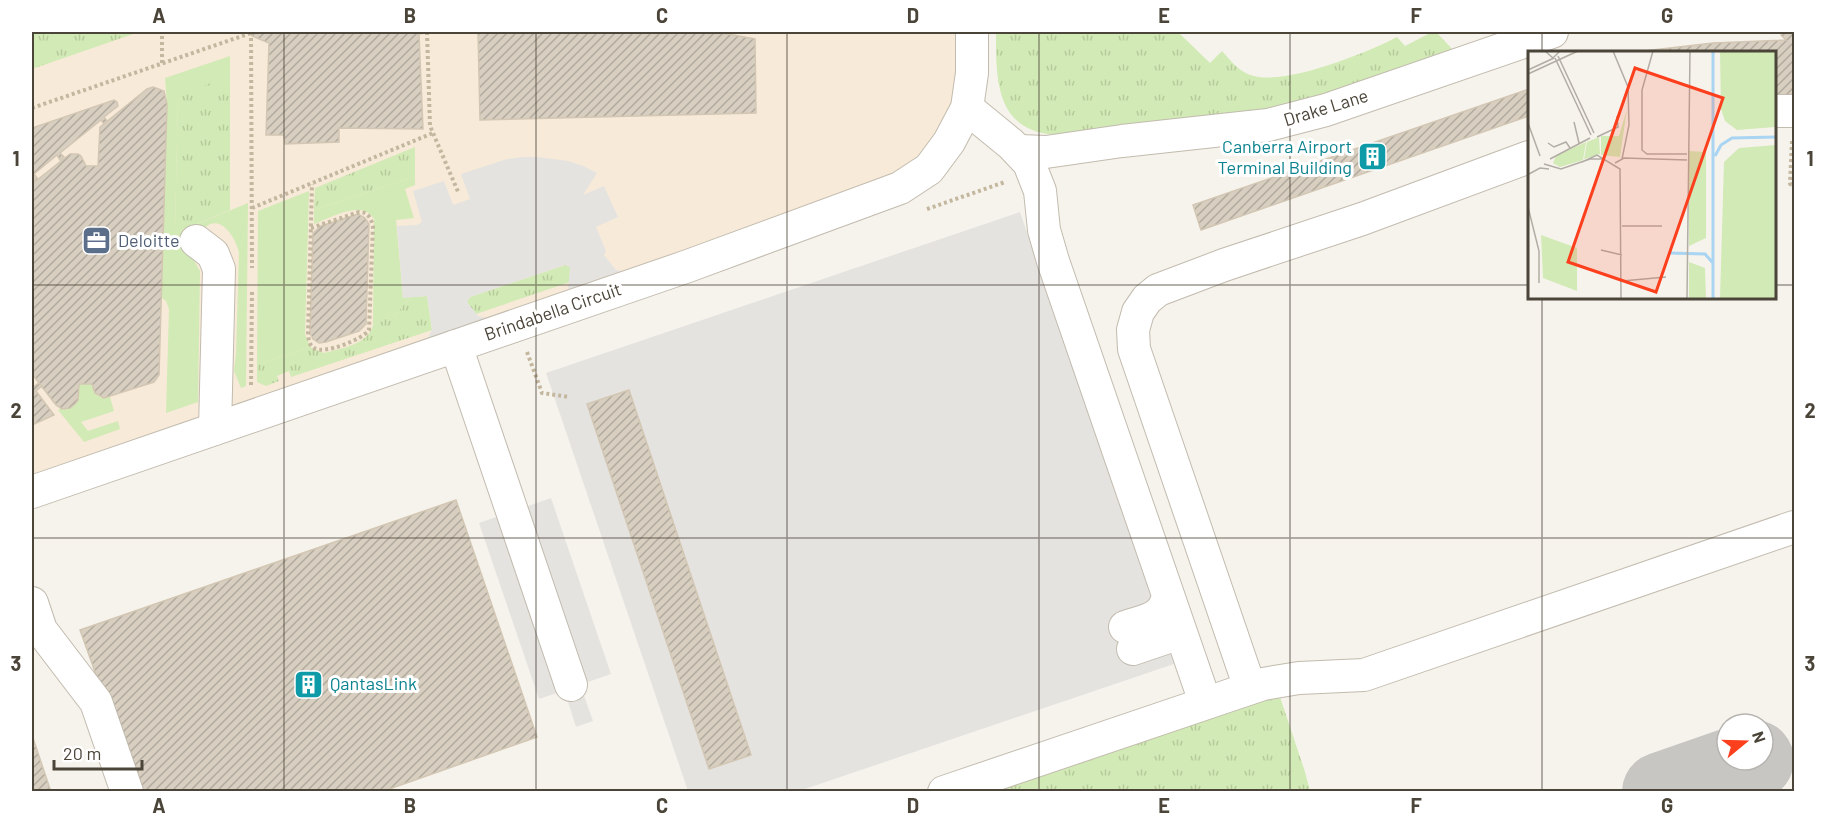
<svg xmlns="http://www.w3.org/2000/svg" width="1826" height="823" font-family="Barlow,sans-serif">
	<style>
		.commercial { fill: #f7ead8 }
		.grass { fill: url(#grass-tufts) }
		.garden { fill: #d2eab5 }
		.parking { fill: #e5e3e0 }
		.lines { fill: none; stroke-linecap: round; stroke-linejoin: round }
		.taxiway { stroke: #c8c6c3; stroke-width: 80 }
		.building { fill: url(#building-hatch); stroke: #d3c7b4; stroke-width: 1.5 }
		.minor-casing { stroke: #c2bbae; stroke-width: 34 }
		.path { stroke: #c4b79f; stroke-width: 4; stroke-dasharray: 3 3; stroke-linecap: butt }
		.minor { stroke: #fff; stroke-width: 32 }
		.grid { fill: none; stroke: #4b4439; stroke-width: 1.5; stroke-opacity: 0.55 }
		.labels { text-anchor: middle; stroke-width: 6; stroke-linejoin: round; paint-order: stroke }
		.street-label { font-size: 18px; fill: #4b4439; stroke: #fff }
		.culture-label { font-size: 18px; fill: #0d838f; stroke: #fff; text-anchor: end }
		.service-label { font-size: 18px; fill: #4e5e75; stroke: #fff; text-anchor: start }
		.inset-river { fill: none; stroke: #a9d4f2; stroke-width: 3 }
		.inset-road { fill: none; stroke: #b2ada4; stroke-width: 1.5 }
		.view { fill: #fc3f1d; fill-opacity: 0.15; stroke: #fc3f1d; stroke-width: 3 }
		.inset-edge { fill: none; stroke: #4b4439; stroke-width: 3 }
		.neatline { fill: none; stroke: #4b4439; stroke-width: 2 }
		.grid-label { font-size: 20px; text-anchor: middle; font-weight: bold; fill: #4b4439 }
	</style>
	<defs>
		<pattern id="grass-tufts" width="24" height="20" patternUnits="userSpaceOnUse" patternTransform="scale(1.5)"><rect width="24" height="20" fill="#d2eab5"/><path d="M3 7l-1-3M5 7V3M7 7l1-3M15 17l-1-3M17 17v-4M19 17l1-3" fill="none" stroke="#b6ca9c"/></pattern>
		<pattern id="building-hatch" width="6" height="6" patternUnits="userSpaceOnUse" patternTransform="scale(1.5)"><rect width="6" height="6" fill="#d8cfc1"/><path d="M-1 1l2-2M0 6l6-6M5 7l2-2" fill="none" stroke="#b1aa9e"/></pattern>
	</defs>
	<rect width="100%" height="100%" fill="#f6f3ec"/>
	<polygon class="commercial" points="32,32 957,32 958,73 951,105 931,142 913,161 889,177 778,218 32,474"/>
	<g class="grass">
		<polygon points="32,32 139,32 32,69"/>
		<path d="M996,32H1178L1210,63L1222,51C1231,61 1240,73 1254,76C1286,85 1367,53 1397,37L1405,46L1432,32H1436L1457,54L1272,111L1056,135C995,131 996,79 996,32Z"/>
		<polygon points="230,76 230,210 175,233 178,94"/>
		<polygon points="415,147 415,177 314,210 315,188"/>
		<polygon points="565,265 570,267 570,282 476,314 467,302 470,297"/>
		<path d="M427,296L432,330L291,377L289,371L277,376L279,381L266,386L257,382V365L310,347L324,353C340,349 369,344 373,325L382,321L388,315L393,318L410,297Z"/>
		<polygon points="1278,691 1305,772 1310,791 983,792"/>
	</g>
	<g class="garden">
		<path d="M230,56V76L178,95L175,233L248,203L246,386L241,388L234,371L236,354L239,253C237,240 220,211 204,229C198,235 195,247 191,255L200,271L198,402L166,413L169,309L166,301L161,297L167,104L165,78Z"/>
		<path d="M415,177V185L405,189L414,218L396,220L403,297H410L392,319L388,315L382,321L373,325L374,219C362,199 331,218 314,224V210Z"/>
		<polygon points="309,191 305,334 310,347 257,365 258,211"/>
		<path d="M79,384H92L94,392L98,396L110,397L114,411L81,422L88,431L118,421L120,429L84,442L58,410L61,408C78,411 78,397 79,384Z"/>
	</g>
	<g class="parking">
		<polygon points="523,157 538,157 568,161 583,166 597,173 583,195 604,186 618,217 596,227 606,251 604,255 616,270 622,271 568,290 570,267 565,265 470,297 467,302 478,316 486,318 428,338 432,329 427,296 403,298 397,226 417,225 422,222 413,191 444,181 453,205 470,199 461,174 507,159"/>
		<polygon points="1020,212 1174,664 799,791 688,791 546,373"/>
		<polygon points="551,498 611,674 582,684 581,687 593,721 576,727 565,692 563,691 539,699 479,523"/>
	</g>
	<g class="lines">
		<polyline class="taxiway" points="1662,792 1754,760"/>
	</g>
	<g class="building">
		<polygon points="249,32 432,32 419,34 423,129 339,128 339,142 285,144 284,135 266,135 269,43 252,36"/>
		<polygon points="478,32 717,32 755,39 756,113 480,120"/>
		<polygon points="1785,32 1794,32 1794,119 1774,118 1774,52 1635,52 1713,43 1786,40 1781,35"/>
		<polygon points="153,87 164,91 167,104 159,375 154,382 104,398 95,393 92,384 79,384 78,400 75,404 70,408 62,409 56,405 32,374 32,184 70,154 78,154 81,156 86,166 98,166 100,127 147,89"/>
		<polygon points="1529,89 1529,116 1201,230 1193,205"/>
		<polygon points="114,100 117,102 118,106 104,117 107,121 104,124 101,120 60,153 64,157 60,160 57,155 34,174 38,179 35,181 32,177 32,128"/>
		<polygon points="358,214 365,218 369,224 366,324 359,331 326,342 319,343 313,339 310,333 313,233 321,226"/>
		<polygon points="39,383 42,386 36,391 54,415 32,425 32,385 33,387"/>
		<polygon points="629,390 751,755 709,769 587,404"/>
		<polygon points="456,500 537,737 381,792 138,792 80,630"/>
		<polygon points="32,735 51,792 32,792"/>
	</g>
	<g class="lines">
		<defs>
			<g id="minor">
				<polyline points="967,108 1011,144 1029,163 1040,191 1044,230 1053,261 1205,702"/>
				<polyline points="1774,111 1794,111"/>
				<polyline points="1019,151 1046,152 1122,141 1268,125 1326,110 1552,32"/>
				<polyline points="196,241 213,254 219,269 215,429"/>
				<polyline points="456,346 571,685"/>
				<polyline points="32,492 688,266 900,188 929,169 949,142 967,108 972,73 972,32"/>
				<polyline points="32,603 41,630 96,702 127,792"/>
				<path d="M1125,627C1145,620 1163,620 1168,596"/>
				<polyline points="1133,649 1180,633"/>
				<polyline points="1250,688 1134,349 1133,330 1138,312 1147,299 1158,290 1224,265 1362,219 1529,157"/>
				<polyline points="944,792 1263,684 1299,678 1364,675 1794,527"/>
			</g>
		</defs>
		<use href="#minor" class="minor-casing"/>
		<g class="path">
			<polyline points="251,32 252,268"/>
			<polyline points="427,32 430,126 459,194"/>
			<polyline points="162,63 162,32"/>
			<polyline points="32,108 251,33"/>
			<polyline points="1792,141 1790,184 1794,185"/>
			<polyline points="252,208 433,133"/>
			<polyline points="927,209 1005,182"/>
			<path d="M311,228L359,212C368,212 371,218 373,226L369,330C363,339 324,355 314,348C309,345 309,340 308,335L312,184"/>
			<polyline points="527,352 542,393 569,397"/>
			<polyline points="251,385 252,290"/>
		</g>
		<use href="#minor" class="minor"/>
	</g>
	<path class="grid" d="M284,32V792M536,32V792M787,32V792M1039,32V792M1290,32V792M1542,32V52M32,285H1529M1774,285H1794M1542,297V792M32,538H1794"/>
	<defs>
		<symbol id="building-square" viewBox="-11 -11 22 22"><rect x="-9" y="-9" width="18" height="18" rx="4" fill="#0f9aa8" stroke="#fff"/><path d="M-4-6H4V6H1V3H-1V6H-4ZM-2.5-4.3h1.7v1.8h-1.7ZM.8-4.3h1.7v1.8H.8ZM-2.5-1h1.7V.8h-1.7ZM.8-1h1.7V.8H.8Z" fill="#fff"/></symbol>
		<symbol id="office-square" viewBox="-11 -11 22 22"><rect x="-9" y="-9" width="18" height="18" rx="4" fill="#5c6f8a" stroke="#fff"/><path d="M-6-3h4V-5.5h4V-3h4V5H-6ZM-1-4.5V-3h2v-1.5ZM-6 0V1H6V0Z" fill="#fff"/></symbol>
	</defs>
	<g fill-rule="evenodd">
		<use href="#building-square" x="1356" y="140" width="33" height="33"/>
		<use href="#office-square" x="80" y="224" width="33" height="33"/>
		<use href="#building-square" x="292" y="668" width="33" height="33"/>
	</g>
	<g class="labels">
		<g class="street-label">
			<text transform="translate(1326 108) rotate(-17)" y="6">Drake Lane</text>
			<text transform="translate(553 312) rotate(-19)" y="6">Brindabella Circuit</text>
		</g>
		<g class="culture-label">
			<text x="1352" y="153">Canberra Airport<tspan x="1352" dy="21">Terminal Building</tspan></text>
			<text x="330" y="690" text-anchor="start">QantasLink</text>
		</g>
		<g class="service-label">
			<text x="118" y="247">Deloitte</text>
		</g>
	</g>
	<g transform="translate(1528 51)">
		<rect width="248" height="248" fill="#f6f3ec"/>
		<path d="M192,0H247V76L209,79L197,70L193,58ZM99,58L92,106L73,104V85H91ZM71,86L72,103L56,108L59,91ZM58,91L55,109L32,116L25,112L28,105ZM247,94V247H192L196,111L211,97ZM161,100L178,101V187L161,195ZM13,184L49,197V240L15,227ZM161,211L177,217L178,247H161Z" fill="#d2eab5"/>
		<path d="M19,196L36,197V226H19Z" fill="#d2eab5"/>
		<path class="inset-river" d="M187,105L193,94L204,87L248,86M141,202L177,203L185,212M185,247V0"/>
		<path class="inset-road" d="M17,0L25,7L32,0M85,0L100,36L101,74L94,108M125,0L114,39V99L119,103H159M30,5L66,82M27,7L63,84M0,19L26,7M0,23L50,0M46,71L51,92M0,72L12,105M69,86L90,76L89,65M20,92L26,96L38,91L42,97M22,108L62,87M54,111L69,104L92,118L93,247M87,112L96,107L159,109M16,113L33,118L62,108H75M1,123L12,117L21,118M0,156L11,200V232M94,175H134M73,199L94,204M94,230L138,226M159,247L162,0"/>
		<path class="view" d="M107,17L195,47L128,241L40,211Z"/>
		<rect width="248" height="248" class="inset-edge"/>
	</g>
	<rect width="1826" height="823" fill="none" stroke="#ffffff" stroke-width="66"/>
	<g transform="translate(1745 742) rotate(71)"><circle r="28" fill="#ffffff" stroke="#b7b4b0" stroke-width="1.5"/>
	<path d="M0-4.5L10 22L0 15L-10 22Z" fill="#fc3f1d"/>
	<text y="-9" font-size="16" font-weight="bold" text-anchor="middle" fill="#4b4439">N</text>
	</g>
	<path d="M54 760v9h88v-9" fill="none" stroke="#4b4439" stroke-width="3"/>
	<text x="63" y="760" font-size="18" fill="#4b4439" stroke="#ffffff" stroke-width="4.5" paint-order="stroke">20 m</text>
	<rect x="33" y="33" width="1760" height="757" class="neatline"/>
	<g class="grid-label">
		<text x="159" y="23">A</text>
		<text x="410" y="23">B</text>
		<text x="662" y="23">C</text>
		<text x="913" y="23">D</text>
		<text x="1164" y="23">E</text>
		<text x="1416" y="23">F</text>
		<text x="1667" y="23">G</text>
		<text x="16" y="166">1</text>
		<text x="1810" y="166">1</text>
		<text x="16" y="418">2</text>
		<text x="1810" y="418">2</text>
		<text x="16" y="671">3</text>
		<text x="1810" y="671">3</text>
		<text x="159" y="813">A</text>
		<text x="410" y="813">B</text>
		<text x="662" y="813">C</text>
		<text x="913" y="813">D</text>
		<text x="1164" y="813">E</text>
		<text x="1416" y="813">F</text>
		<text x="1667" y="813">G</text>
	</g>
</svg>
